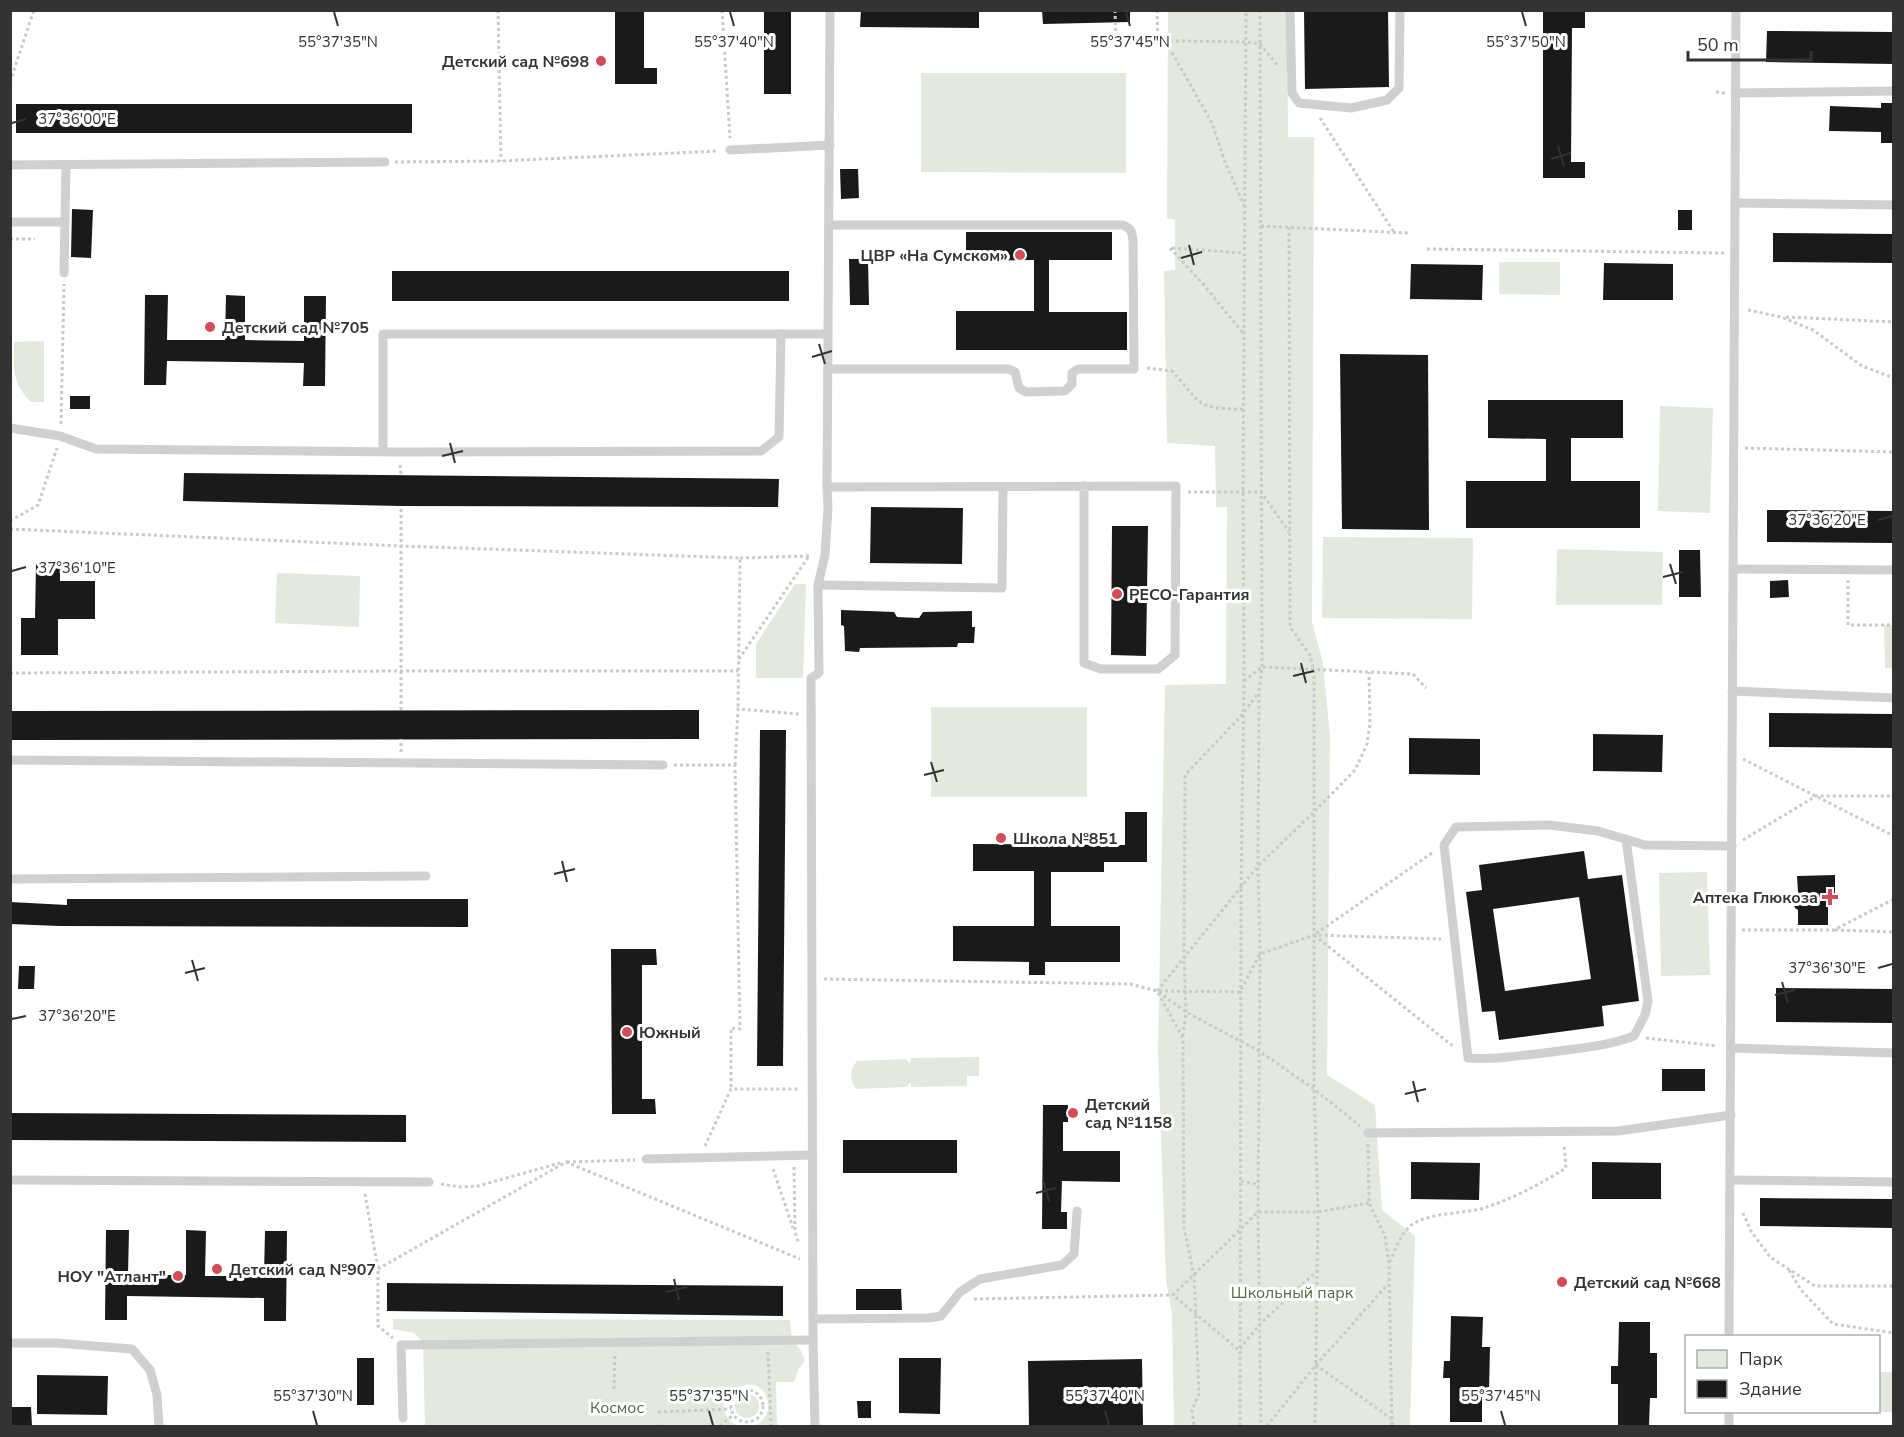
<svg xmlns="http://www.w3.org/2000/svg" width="1904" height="1437" font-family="'Nunito Sans',sans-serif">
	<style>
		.green { fill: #e3e9dd }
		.building { fill: #1a1a1a; fill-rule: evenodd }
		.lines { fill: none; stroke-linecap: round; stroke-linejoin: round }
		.path { stroke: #cacaca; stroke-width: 3; stroke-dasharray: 3 3; stroke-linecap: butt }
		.service { stroke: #d0d0d0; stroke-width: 9 }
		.ticks { fill: none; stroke: #333; stroke-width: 2 }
		.poi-dot { fill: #d44b59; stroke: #fff; stroke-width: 2 }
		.labels { text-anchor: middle; stroke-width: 6; stroke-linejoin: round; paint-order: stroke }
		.poi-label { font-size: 16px; font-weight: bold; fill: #333; stroke: #fff; text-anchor: start }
		.park-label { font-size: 16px; fill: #576b44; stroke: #fff }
		.ticks-label { font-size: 15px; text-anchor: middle; fill: #333; stroke: #fff; stroke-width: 6; stroke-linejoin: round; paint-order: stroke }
	</style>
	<rect width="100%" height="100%" fill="#fff"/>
	<g class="green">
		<polygon points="1168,11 1287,11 1288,137 1314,137 1312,622 1323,663 1330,737 1327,1075 1375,1105 1382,1210 1415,1236 1410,1426 1174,1426 1172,1314 1166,1280 1158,1050 1165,685 1226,684 1227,507 1216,507 1215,446 1167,443 1164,271 1175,270 1175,220 1167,218"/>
		<polygon points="921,73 1126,73 1126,173 921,172"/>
		<polygon points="1499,262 1560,262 1560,295 1499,294"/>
		<path d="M44,341V402H31C11,383 14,367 14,342Z"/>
		<polygon points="1660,406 1713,408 1710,513 1658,511"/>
		<polygon points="1323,537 1473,538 1472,619 1322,618"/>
		<polygon points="1557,549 1663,552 1662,605 1556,605"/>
		<polygon points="277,573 360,576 359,627 275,623"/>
		<polygon points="795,584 806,584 803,678 756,678 756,644"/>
		<polygon points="1884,625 1893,625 1893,668 1885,668"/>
		<rect x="931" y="707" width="156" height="90"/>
		<polygon points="1707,872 1710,975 1661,976 1659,873"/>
		<path d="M979,1057V1076H967V1086L911,1087V1082L906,1087L856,1089C850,1080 849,1069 857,1061L906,1059L910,1064L911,1058Z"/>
		<path d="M393,1319L790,1320L792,1340L800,1349L805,1360L798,1370L794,1382H776L777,1423L780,1426H755C764,1421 769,1414 768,1403C762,1362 696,1399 737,1426H425L423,1342L414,1333L393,1329Z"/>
		<polygon points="1879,1372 1893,1372 1893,1412 1809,1413 1809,1412 1878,1412"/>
		<circle cx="747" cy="1406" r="12"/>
	</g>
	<g class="building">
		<polygon points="615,10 644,10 644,68 657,68 657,84 615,84"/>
		<rect x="764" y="10" width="27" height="84"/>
		<polygon points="861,10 979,10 979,28 860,27"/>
		<polygon points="1042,10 1130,10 1130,22 1043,24"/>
		<polygon points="1304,10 1388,10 1389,87 1305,89"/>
		<polygon points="1543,12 1585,12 1585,28 1572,28 1571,162 1585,162 1585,178 1543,178"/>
		<polygon points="1767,31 1893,32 1893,64 1766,62"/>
		<polygon points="1881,103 1893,103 1893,143 1881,143 1881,132 1829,131 1830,106 1881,108"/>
		<rect x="16" y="104" width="396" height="29"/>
		<polygon points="840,169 858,169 859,198 841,199"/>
		<polygon points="72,209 93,210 91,258 71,257"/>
		<rect x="1678" y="210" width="14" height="20"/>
		<polygon points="966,232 1112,232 1112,260 1049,260 1049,312 1127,312 1127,350 956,350 956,311 1034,311 1034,260 966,261"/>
		<polygon points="1773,233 1893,234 1893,263 1773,262"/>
		<polygon points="849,259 868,259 869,305 850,305"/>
		<polygon points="1604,263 1673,264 1673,300 1603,300"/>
		<polygon points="1411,264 1483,265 1482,300 1410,299"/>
		<rect x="392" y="271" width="397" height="30"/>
		<polygon points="145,295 168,295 167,340 225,340 226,295 245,296 245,340 304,341 304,296 326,296 325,386 303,386 304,363 167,361 166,385 144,385"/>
		<polygon points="1340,354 1428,355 1429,530 1342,529"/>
		<rect x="70" y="396" width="20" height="13"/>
		<polygon points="1488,400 1623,400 1623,438 1571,438 1571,481 1640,481 1640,528 1466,528 1466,481 1546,481 1546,439 1488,438"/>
		<polygon points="184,473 779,479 778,507 401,506 183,501"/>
		<polygon points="871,507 963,508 962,564 870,563"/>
		<polygon points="1767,510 1893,511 1893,543 1767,542"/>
		<polygon points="1112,526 1148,526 1146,656 1111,655"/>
		<polygon points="1679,550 1700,550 1701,597 1679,597"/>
		<polygon points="36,564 60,564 60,581 95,581 95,619 58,619 58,655 21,655 21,618 35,618"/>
		<polygon points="1788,580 1789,597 1770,598 1770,581"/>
		<polygon points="841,610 894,612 897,617 919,618 923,612 972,611 972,627 975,627 974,643 958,643 957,647 860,648 859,652 845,651 844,626 841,625"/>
		<polygon points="699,710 699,739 10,740 10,711"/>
		<polygon points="1769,713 1893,714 1893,748 1769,747"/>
		<polygon points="760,730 786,730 783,1066 757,1066"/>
		<polygon points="1593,734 1663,735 1662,772 1593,771"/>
		<polygon points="1409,738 1480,739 1480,775 1409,774"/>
		<polygon points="1125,812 1147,812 1147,862 1104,862 1104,872 1051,872 1051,926 1120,926 1120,962 1045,962 1045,975 1029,975 1029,962 953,961 953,926 1034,926 1034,871 973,871 973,844 1125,845"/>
		<path d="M1584,851L1588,879L1622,875L1639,1001L1602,1006L1604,1026L1499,1040L1495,1011L1482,1012L1466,892L1482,890L1479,865ZM1579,897L1591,979L1505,991L1493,909Z"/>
		<polygon points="1835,875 1835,898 1828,898 1828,925 1798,925 1798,910 1795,908 1793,903 1798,892 1797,876"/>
		<polygon points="67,899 468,899 468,927 59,926 10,924 10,902 67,905"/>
		<polygon points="611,949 656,949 657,965 642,965 642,1099 655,1099 656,1114 612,1114"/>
		<polygon points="19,966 35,966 34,989 18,989"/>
		<polygon points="1776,988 1893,989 1893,1023 1776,1022"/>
		<rect x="1662" y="1069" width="43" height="22"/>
		<polygon points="1043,1105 1068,1105 1068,1122 1063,1122 1063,1151 1120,1151 1120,1182 1062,1181 1061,1212 1067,1212 1067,1229 1042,1229"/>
		<polygon points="10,1113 406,1115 406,1142 10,1140"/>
		<rect x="843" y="1140" width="114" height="33"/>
		<polygon points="1411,1162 1480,1163 1479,1200 1411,1199"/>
		<polygon points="1592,1162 1661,1163 1661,1199 1592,1199"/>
		<polygon points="1760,1198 1893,1199 1893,1228 1760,1226"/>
		<polygon points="106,1230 129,1230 128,1275 186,1275 186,1230 206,1231 205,1276 264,1276 265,1231 287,1231 286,1321 264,1321 264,1298 127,1296 127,1320 105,1320"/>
		<polygon points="387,1283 783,1286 783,1316 387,1311"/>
		<polygon points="856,1289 901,1289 902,1310 856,1310"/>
		<polygon points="1451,1316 1483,1317 1482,1347 1490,1347 1489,1392 1482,1392 1482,1422 1450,1422 1450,1378 1443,1378 1444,1361 1450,1361"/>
		<polygon points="1619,1322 1650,1322 1650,1353 1657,1353 1657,1398 1650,1398 1649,1426 1618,1426 1618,1384 1611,1384 1611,1366 1618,1366"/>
		<rect x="357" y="1358" width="17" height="47"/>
		<polygon points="899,1358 941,1358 940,1414 899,1413"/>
		<polygon points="1142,1359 1143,1426 1029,1426 1028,1361"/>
		<polygon points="37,1375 108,1376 107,1415 37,1414"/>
		<polygon points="857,1401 871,1401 871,1418 858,1418"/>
		<polygon points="10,1407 31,1407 32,1426 10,1426"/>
	</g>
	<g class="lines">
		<g class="path">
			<polyline points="498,10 501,161"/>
			<polyline points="722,10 730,138"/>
			<polyline points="1115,10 1116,40 1246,42 1260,44 1278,66"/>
			<polyline points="1157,10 1158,42"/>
			<polyline points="1260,10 1262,667 1259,692 1258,866 1260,954 1258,1212 1261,1426"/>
			<polyline points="1166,42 1212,123 1225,162 1244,205"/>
			<polyline points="10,82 34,10"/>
			<polyline points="1716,92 1725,93"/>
			<polyline points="1320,118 1394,232"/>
			<polyline points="395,162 501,161 718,151"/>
			<polyline points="1261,226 1408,233"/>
			<polyline points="1289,227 1290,627 1310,655 1314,670 1314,1089 1318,1212 1315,1426"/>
			<polyline points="10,239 35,239"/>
			<polyline points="1170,248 1203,284 1243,333"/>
			<polyline points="1172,248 1243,253"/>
			<polyline points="1427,249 1724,253"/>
			<polyline points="1748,310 1781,317 1813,330 1862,366 1894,378"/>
			<polyline points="1786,317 1894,322"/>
			<path d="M1147,368L1172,371C1202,403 1194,409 1243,409"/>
			<polyline points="61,424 64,284"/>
			<polyline points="1745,448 1894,452"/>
			<polyline points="400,465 401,475"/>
			<polyline points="1188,492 1261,492 1289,532"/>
			<polyline points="10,521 38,505 57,448"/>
			<polyline points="10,529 402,546 740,558 738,709"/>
			<polyline points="740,558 809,556"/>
			<polyline points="1848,580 1848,625 1894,625"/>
			<polyline points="739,659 809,556"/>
			<polyline points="10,673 401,671 738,671"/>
			<polyline points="1244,681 1262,667 1413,674 1426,688"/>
			<polyline points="401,710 401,506"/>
			<polyline points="401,752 401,739"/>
			<polyline points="1743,759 1894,836"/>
			<polyline points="674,765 735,765 740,1029 731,1028 731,1089"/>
			<polyline points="735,765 738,709 799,714"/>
			<polyline points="1743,840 1816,796 1894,796"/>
			<polyline points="1432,853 1314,935 1454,1047"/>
			<polyline points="1742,930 1834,930 1894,899"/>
			<polyline points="1835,930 1894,932"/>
			<polyline points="824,979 1130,984 1157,991 1186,1012 1259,1051 1314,1089 1360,1126"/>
			<polyline points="1157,991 1258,866 1314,812 1355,770 1367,744 1370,724 1369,672"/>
			<polyline points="1159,991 1240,992 1260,954 1314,935 1441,939"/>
			<polyline points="1158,993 1183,1038 1184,1228 1194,1275 1199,1394 1192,1410 1194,1426"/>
			<polyline points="1183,1036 1186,1012 1184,959 1185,775 1242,715 1258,693"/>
			<polyline points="1646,1038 1717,1046"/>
			<polyline points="1368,1144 1369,1203 1385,1236 1389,1264 1392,1426"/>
			<polyline points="705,1146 731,1089 800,1089"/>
			<polyline points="567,1162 635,1160"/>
			<polyline points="794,1167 795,1232 799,1244"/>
			<polyline points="773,1169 793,1228"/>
			<polyline points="1241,1181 1259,1185"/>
			<polyline points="441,1184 460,1187 478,1186 560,1163"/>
			<polyline points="365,1194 378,1269 378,1326 393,1338"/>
			<polyline points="1743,1213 1751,1231 1770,1257 1815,1286 1894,1286"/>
			<path d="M1390,1262C1395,1251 1399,1238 1407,1229C1423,1211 1465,1215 1487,1207C1514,1198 1542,1183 1566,1168L1564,1144"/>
			<polyline points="378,1269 566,1162 800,1259"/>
			<polyline points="1318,1270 1259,1325 1239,1350 1173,1295 1258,1212 1318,1212 1369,1203"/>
			<polyline points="1789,1270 1801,1290 1833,1324 1894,1333"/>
			<polyline points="974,1299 1173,1295"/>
			<polyline points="768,1352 771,1426"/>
			<polyline points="1316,1365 1392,1419"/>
			<polyline points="614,1389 615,1355"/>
			<circle cx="747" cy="1406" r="16"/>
			<polyline points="658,1412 731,1409"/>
			<polyline points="658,1425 659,1426"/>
			<polyline points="720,1426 733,1415"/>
			<polyline points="1240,1426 1241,887 1244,681 1243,492 1246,10"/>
			<polyline points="1267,1426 1316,1365 1388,1284"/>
		</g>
		<g class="service">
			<polyline points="1290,10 1292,93 1299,103 1351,108 1387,100 1399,88 1400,10"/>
			<polyline points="1735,93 1894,91"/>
			<polyline points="730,150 830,145"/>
			<polyline points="10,165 385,162"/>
			<polyline points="1735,203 1894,205"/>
			<polyline points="10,222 65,222"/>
			<polyline points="64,273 66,165"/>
			<path d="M828,369H1008L1015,372L1019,388L1026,392L1065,391L1072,384V373L1078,369H1134L1133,240C1132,232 1131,228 1123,225H829"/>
			<polyline points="10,428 60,436 96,449 400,452 761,451 779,437 781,334 828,334 830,10"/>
			<polyline points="383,451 383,334 781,334"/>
			<polyline points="827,487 1176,486 1175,655 1158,669 1101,669 1084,663 1084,486"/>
			<polyline points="1733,569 1894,570"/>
			<polyline points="818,585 1002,588 1003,487"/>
			<polyline points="1732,691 1894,698"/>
			<polyline points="10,760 663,765"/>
			<path d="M1626,839L1648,1001L1645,1015L1634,1036C1608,1046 1580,1048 1552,1052C1524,1055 1496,1060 1468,1058L1444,845L1456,827L1549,825L1598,831L1645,845L1732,846"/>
			<polyline points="10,879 426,876"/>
			<polyline points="1731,1048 1894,1053"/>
			<polyline points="1368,1133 1618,1131 1731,1115"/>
			<polyline points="646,1159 812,1155"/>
			<polyline points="10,1180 429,1182"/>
			<polyline points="1730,1180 1894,1182"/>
			<polyline points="814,1319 928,1318 941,1316 960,1292 980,1279 1062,1265 1074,1254 1077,1211"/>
			<polyline points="1729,1336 1736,10"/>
			<polyline points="10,1343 56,1343 132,1349 150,1370 157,1395 159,1426"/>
			<polyline points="403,1418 401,1345 813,1340"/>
			<polyline points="815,1426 813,1340 811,678 819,673 818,585 825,555 828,508 827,487 828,334"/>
			<polyline points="1729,1426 1729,1412"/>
		</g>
	</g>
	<path class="ticks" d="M334,12L338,26M730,12L734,26M1126,12L1130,26M1522,12L1526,26M12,123L26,119M1558,146L1564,166M1551,159L1571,153M1189,245L1194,265M1181,258L1202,252M819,344L825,364M812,357L832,351M450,443L455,463M442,456L463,451M1878,520L1892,516M1670,564L1676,584M12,571L26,567M1663,577L1683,572M1301,663L1306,683M1293,676L1314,671M931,762L937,782M924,775L944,770M562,861L567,882M554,874L575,869M192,960L198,981M1878,968L1892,964M185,973L205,968M1782,982L1788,1003M1775,995L1795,990M12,1019L26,1016M1413,1081L1418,1102M1405,1094L1426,1089M1043,1180L1049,1201M1036,1193L1056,1188M674,1279L679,1300M666,1292L687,1287M313,1411L317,1425M709,1411L713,1425M1105,1411L1109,1425M1501,1411L1505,1425"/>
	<g class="poi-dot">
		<circle cx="601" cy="61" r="6"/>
		<circle cx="1020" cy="255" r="6"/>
		<circle cx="210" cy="327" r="6"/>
		<circle cx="1117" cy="594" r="6"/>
		<circle cx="1001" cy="838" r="6"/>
		<path d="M1827 888h6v6h6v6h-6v6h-6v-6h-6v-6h6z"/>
		<circle cx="627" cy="1032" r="6"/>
		<circle cx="1073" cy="1113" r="6"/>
		<circle cx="217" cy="1269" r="6"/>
		<circle cx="178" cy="1276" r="6"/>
		<circle cx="1562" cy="1282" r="6"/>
	</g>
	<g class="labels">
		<g class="poi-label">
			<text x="589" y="67" text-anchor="end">Детский сад №698</text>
			<text x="1008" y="261" text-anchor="end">ЦВР «На Сумском»</text>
			<text x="222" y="333">Детский сад №705</text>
			<text x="1129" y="600">РЕСО-Гарантия</text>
			<text x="1013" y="844">Школа №851</text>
			<text x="1818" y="903" text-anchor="end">Аптека Глюкоза</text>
			<text x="639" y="1038">Южный</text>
			<text x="1085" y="1110">Детский<tspan x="1085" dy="18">сад №1158</tspan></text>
			<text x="229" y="1275">Детский сад №907</text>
			<text x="166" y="1282" text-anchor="end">НОУ "Атлант"</text>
			<text x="1574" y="1288">Детский сад №668</text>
		</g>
		<g class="park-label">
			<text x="1292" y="1298">Школьный парк</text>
			<text x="617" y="1413">Космос</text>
		</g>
	</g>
	<g class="ticks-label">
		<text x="338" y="47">55°37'35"N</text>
		<text x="734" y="47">55°37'40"N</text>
		<text x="1130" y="47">55°37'45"N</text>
		<text x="1526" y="47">55°37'50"N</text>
		<text x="77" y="124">37°36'00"E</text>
		<text x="1827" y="525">37°36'20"E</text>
		<text x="77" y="573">37°36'10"E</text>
		<text x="1827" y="973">37°36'30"E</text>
		<text x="77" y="1021">37°36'20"E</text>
		<text x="313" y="1401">55°37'30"N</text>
		<text x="709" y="1401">55°37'35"N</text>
		<text x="1105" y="1401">55°37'40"N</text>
		<text x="1501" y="1401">55°37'45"N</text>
	</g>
	<rect width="1904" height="1437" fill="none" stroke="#333333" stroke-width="24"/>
	<rect x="1685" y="1335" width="195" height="78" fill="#ffffff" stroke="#adadad" stroke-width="1.5"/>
	<rect x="1697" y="1350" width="30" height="18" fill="#e3e9dd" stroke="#adadad" stroke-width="1.5"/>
	<text x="1739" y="1365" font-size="18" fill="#333333">Парк</text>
	<rect x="1697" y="1380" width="30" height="18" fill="#1a1a1a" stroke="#adadad" stroke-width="1.5"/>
	<text x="1739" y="1395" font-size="18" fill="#333333">Здание</text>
	<path d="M1688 51v9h123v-9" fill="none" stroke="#333333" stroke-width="3"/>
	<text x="1697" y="51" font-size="18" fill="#333333" stroke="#ffffff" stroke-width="4.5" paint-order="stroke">50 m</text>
</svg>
